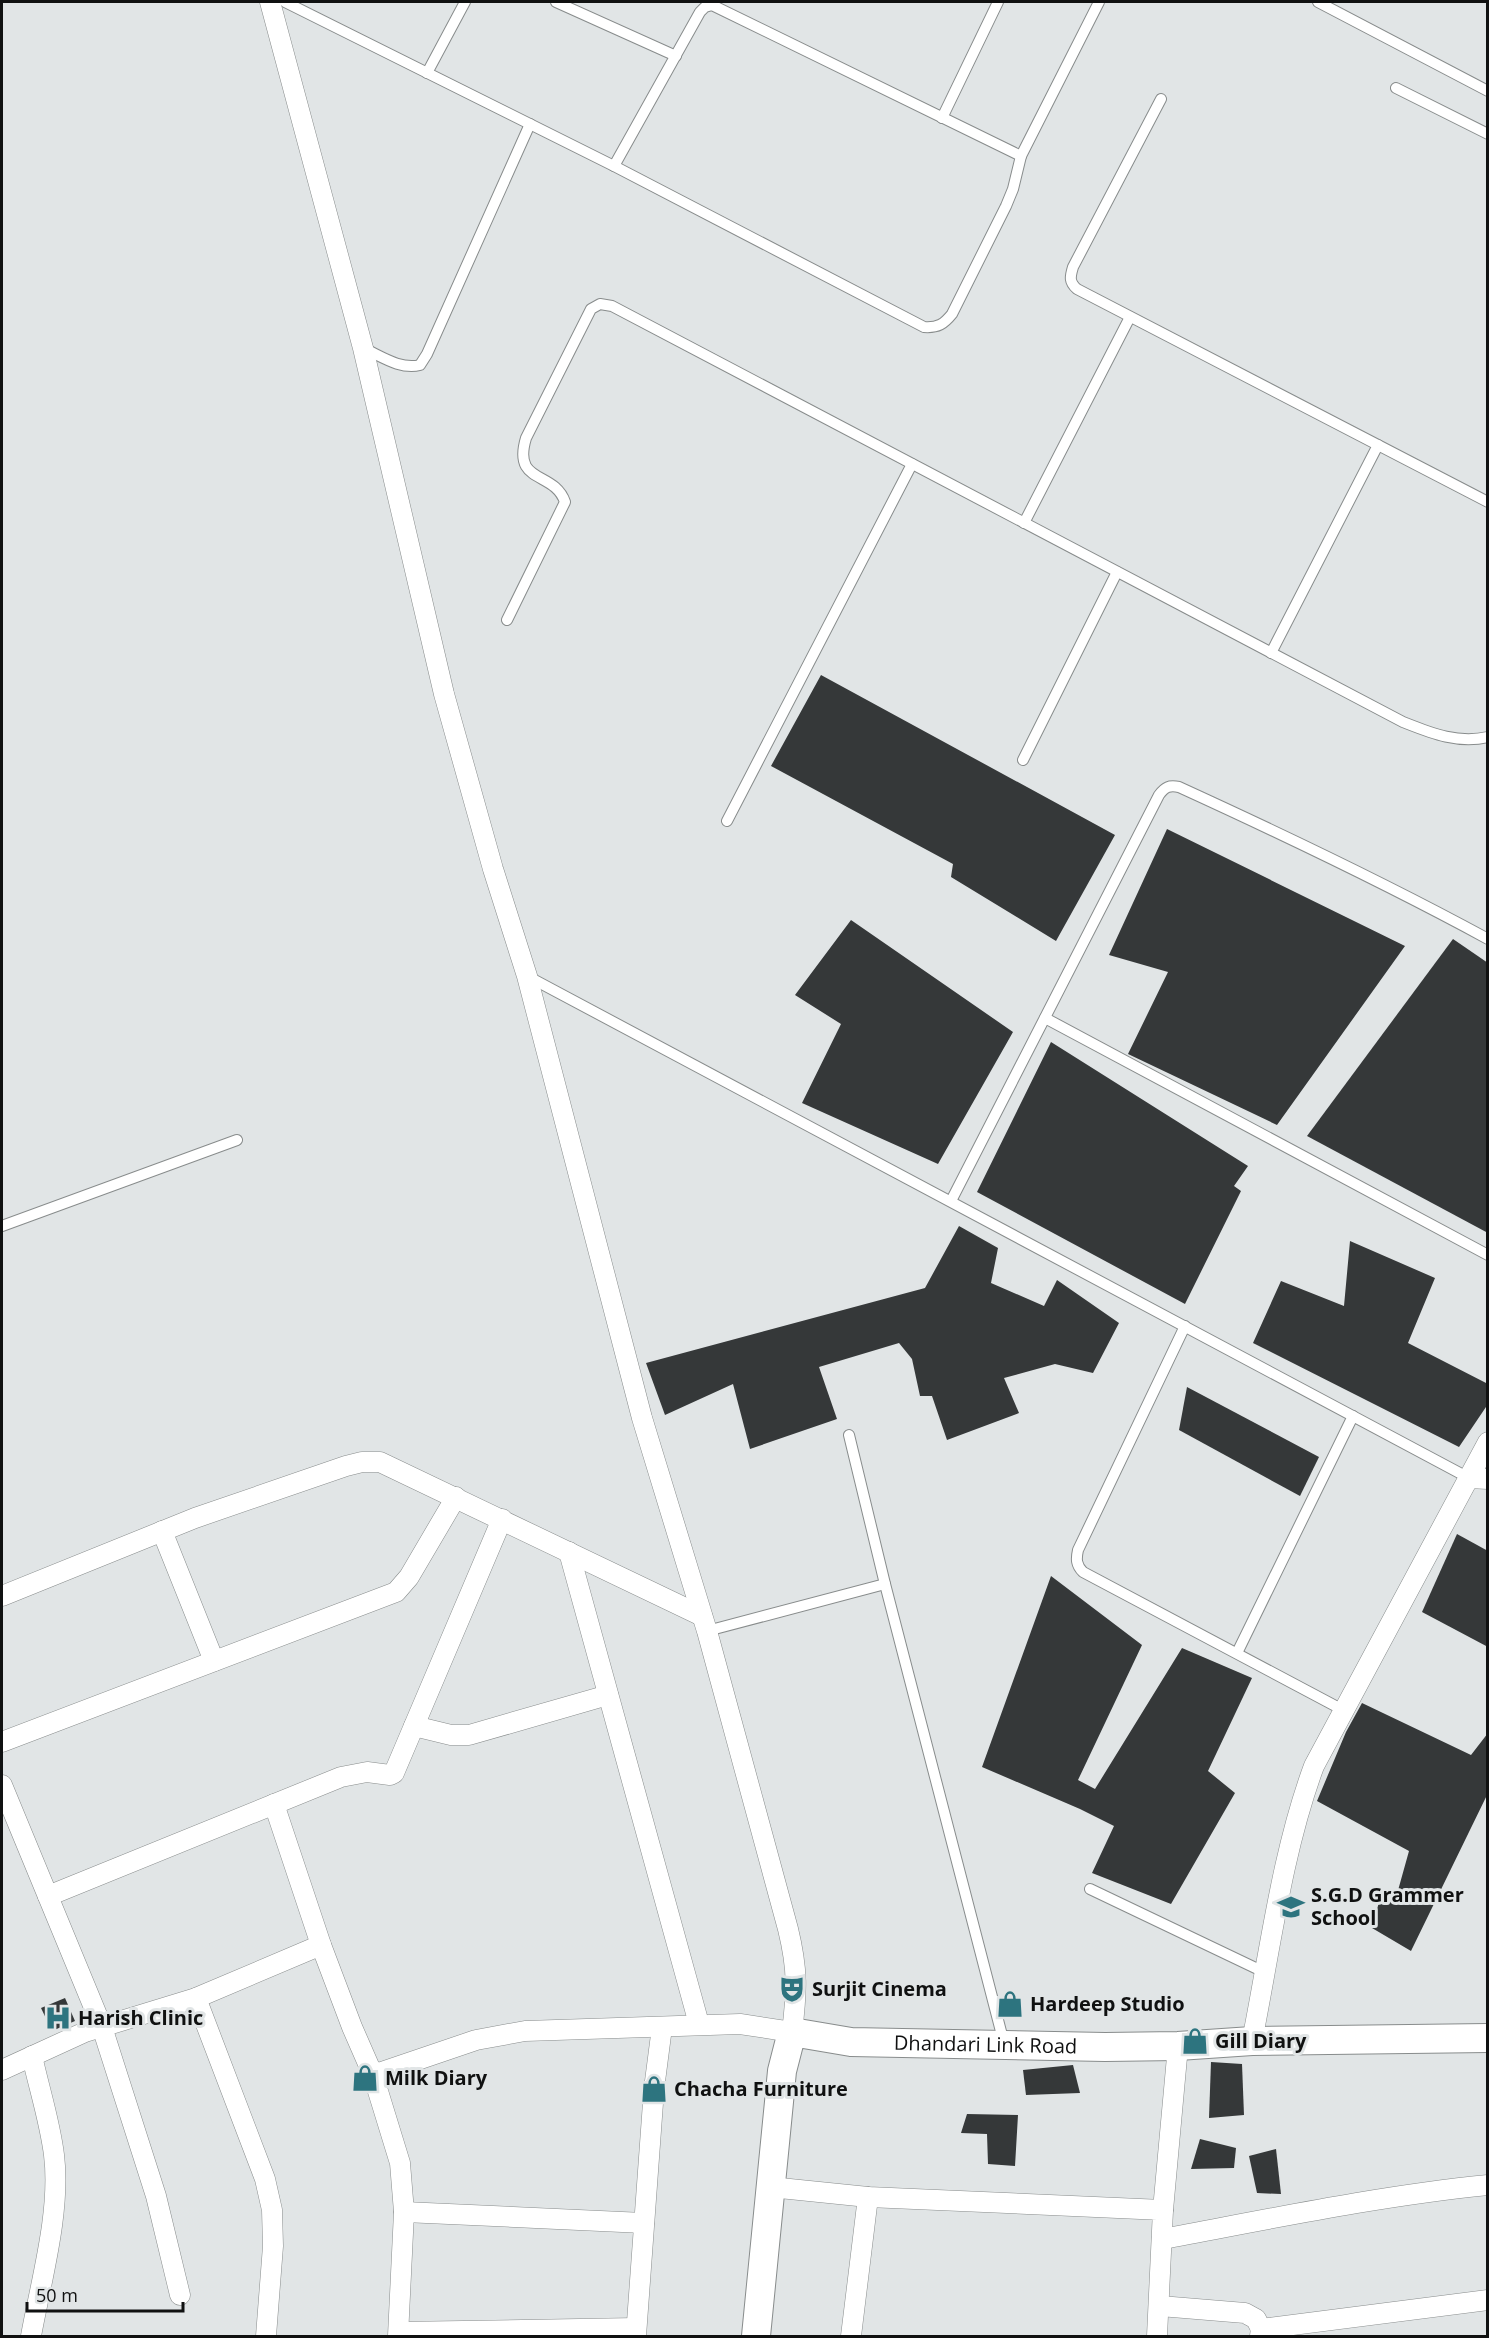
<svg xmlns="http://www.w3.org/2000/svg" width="1489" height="2338" font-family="'Open Sans',sans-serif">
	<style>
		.building { fill: #353839 }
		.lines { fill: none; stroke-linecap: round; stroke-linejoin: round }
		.lane-casing { stroke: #888c8c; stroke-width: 12 }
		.street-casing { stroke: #888c8c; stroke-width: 21 }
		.secondary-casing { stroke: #888c8c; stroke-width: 30 }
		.lane { stroke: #fff; stroke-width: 10 }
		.street { stroke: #fff; stroke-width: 20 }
		.secondary { stroke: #fff; stroke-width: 28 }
		.labels { text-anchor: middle; stroke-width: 6; stroke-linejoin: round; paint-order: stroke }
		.poi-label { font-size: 20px; font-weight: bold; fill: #101111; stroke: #e1e5e6; text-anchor: start }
		.street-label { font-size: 20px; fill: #101111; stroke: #e1e5e6 }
	</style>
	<rect width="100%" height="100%" fill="#e1e5e6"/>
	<g class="building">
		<polygon points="821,675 1115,835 1056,941 951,877 953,864 771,766"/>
		<polygon points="1167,829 1405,946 1277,1125 1128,1054 1168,972 1109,955"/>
		<polygon points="851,920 1013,1032 938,1164 802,1103 841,1024 795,995"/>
		<polygon points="1453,939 1488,963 1488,1233 1307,1136"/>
		<polygon points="1051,1042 1248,1166 1234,1186 1241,1191 1185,1304 977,1192"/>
		<polygon points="959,1226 998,1248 991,1283 1044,1306 1057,1280 1119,1323 1093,1373 1055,1364 1004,1378 1019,1413 947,1440 932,1396 920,1396 912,1359 899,1343 819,1367 837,1419 750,1449 733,1384 665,1415 646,1363 925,1288"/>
		<polygon points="1350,1241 1435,1278 1408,1343 1488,1384 1488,1404 1459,1447 1253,1343 1281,1281 1344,1306"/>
		<polygon points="1187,1387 1319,1457 1300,1496 1179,1430"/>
		<polygon points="1457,1534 1488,1551 1488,1647 1422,1612"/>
		<polygon points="1051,1576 1142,1645 1078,1780 1095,1789 1182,1648 1252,1678 1208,1771 1235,1793 1171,1904 1092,1873 1114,1826 1080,1809 982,1767"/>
		<polygon points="1362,1703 1471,1755 1488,1733 1488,1793 1411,1951 1372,1928 1382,1891 1397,1894 1409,1851 1317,1801 1346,1732"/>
		<polygon points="65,1998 75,2021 52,2031 41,2008"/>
		<polygon points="1211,2062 1242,2064 1244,2115 1209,2118"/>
		<polygon points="1073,2065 1080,2093 1026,2095 1023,2070"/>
		<polygon points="967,2114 1018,2115 1015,2166 988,2164 987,2134 961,2133"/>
		<polygon points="1200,2139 1236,2148 1234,2168 1191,2169"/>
		<polygon points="1276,2149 1281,2194 1257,2193 1249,2156"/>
	</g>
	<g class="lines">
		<defs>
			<g id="lane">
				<path d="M285,2L614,166L924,327C938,328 944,324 952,314L1006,206L1013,189L1021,156L1099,2"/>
				<polyline points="556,2 676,56"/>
				<polyline points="1318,2 1488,91"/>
				<polyline points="427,73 465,2"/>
				<polyline points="1396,88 1488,134"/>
				<path d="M1161,99L1073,267C1070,277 1069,282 1077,289L1488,502"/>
				<polyline points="942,118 998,2"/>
				<polyline points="614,166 700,12 705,7 712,5 1021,156"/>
				<path d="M363,348C381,356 400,370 420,365L427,354L530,124"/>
				<polyline points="1024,523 1130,317"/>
				<path d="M507,620L565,502C554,470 512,485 526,438L591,309L600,304L612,306L1403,722C1431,733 1457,744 1488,737"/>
				<polyline points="1271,653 1378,445"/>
				<polyline points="1023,760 1117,572"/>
				<polyline points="727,821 912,464"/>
				<polyline points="527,976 1469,1478"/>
				<polyline points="1045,1018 1488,1255"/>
				<path d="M951,1201L1159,795C1165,787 1169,785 1179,787C1284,835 1387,884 1488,939"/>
				<polyline points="2,1226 237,1140"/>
				<path d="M1185,1326L1078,1550C1076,1559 1076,1565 1083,1572L1343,1710"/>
				<polyline points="849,1435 885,1584 1004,2043"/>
				<polyline points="707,1631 885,1584"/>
				<polyline points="1237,1653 1353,1416"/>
				<polyline points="1090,1889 1266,1973"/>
			</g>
			<g id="street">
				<polyline points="1469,1478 1488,1479"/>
				<polyline points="162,1531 214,1661"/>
				<polyline points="569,1552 699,2024"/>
				<polyline points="2,1596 195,1518 346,1466 362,1462 380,1462 702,1616"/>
				<polyline points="414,1726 451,1735 469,1735 608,1695"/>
				<polyline points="2,1742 396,1592 409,1577 456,1497"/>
				<polyline points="2,1785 102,2027 156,2196 180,2295"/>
				<polyline points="274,1804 321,1945"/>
				<polyline points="48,1896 341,1777 367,1772 390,1775 394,1773 502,1519"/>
				<polyline points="196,1998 265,2179 272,2210 273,2246 266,2336"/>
				<path d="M1252,2041C1270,1951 1282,1852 1314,1766L1488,1442"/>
				<path d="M2,2070L85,2032L196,1998L321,1945L352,2027L373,2075L476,2040L525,2031L740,2024L792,2032C797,1991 798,1970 788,1929L707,1631L642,1418L527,976L493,869L444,694L363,348L270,2"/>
				<polyline points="373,2075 400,2163 404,2212 398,2336"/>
				<polyline points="770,2187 868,2197 1163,2210 1157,2336"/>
				<polyline points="1163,2210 1178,2046"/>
				<polyline points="404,2212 644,2223"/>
				<path d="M1162,2239C1270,2219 1378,2196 1488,2185"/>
				<polyline points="1160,2306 1245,2313 1256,2319 1261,2329"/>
				<polyline points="399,2332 636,2328"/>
				<path d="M31,2336C41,2281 61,2211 54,2155C50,2122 39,2088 32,2056"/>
				<polyline points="636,2336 654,2089 662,2027"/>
				<polyline points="851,2336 868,2197"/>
				<polyline points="1260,2336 1261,2329 1488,2300"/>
			</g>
			<g id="secondary">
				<path id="s1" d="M756,2336L779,2102L782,2071L792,2032L851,2042L1105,2047L1178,2046L1252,2041L1488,2038"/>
			</g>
		</defs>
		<use href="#lane" class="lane-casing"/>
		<use href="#street" class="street-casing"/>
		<use href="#secondary" class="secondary-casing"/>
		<use href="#lane" class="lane"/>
		<use href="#street" class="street"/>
		<use href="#secondary" class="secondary"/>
	</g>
	<defs>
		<symbol id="school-bare" viewBox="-9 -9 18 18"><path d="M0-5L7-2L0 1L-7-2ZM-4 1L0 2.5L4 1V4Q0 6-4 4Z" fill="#2d747f" stroke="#e1e5e6" stroke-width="2.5" paint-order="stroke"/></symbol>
		<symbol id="theatre-bare" viewBox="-9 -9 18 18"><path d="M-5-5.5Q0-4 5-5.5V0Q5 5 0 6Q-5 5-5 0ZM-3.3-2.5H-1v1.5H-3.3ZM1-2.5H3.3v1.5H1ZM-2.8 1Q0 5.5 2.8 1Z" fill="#2d747f" stroke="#e1e5e6" stroke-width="2.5" paint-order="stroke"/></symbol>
		<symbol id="shop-bare" viewBox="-9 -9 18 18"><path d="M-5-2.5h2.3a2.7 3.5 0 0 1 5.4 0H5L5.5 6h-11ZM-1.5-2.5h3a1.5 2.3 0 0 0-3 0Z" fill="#2d747f" stroke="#e1e5e6" stroke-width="2.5" paint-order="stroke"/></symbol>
		<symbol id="hospital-bare" viewBox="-9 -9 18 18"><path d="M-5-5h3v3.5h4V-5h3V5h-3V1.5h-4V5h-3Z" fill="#2d747f" stroke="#e1e5e6" stroke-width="2.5" paint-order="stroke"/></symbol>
	</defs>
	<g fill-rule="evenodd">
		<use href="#school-bare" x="1272" y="1888" width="38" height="38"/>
		<use href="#theatre-bare" x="773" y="1970" width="38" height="38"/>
		<use href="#shop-bare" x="991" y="1985" width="38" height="38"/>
		<use href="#hospital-bare" x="39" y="1999" width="38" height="38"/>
		<use href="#shop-bare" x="1176" y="2022" width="38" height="38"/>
		<use href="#shop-bare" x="346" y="2059" width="38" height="38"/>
		<use href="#shop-bare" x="635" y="2070" width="38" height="38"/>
	</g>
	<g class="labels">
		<g class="poi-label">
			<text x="1311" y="1902">S.G.D Grammer<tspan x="1311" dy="23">School</tspan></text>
			<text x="812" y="1996">Surjit Cinema</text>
			<text x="1030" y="2011">Hardeep Studio</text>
			<text x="78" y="2025">Harish Clinic</text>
			<text x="1215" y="2048">Gill Diary</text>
			<text x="385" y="2085">Milk Diary</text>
			<text x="674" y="2096">Chacha Furniture</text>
		</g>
		<g class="street-label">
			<text dy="7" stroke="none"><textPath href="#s1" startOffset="501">Dhandari Link Road</textPath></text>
		</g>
	</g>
	<rect width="1489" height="2338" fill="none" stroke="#101111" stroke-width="6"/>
	<path d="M27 2302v9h156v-9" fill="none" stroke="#101111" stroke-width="3"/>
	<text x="36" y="2302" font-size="18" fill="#101111" stroke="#e1e5e6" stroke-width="4.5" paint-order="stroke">50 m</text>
</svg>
